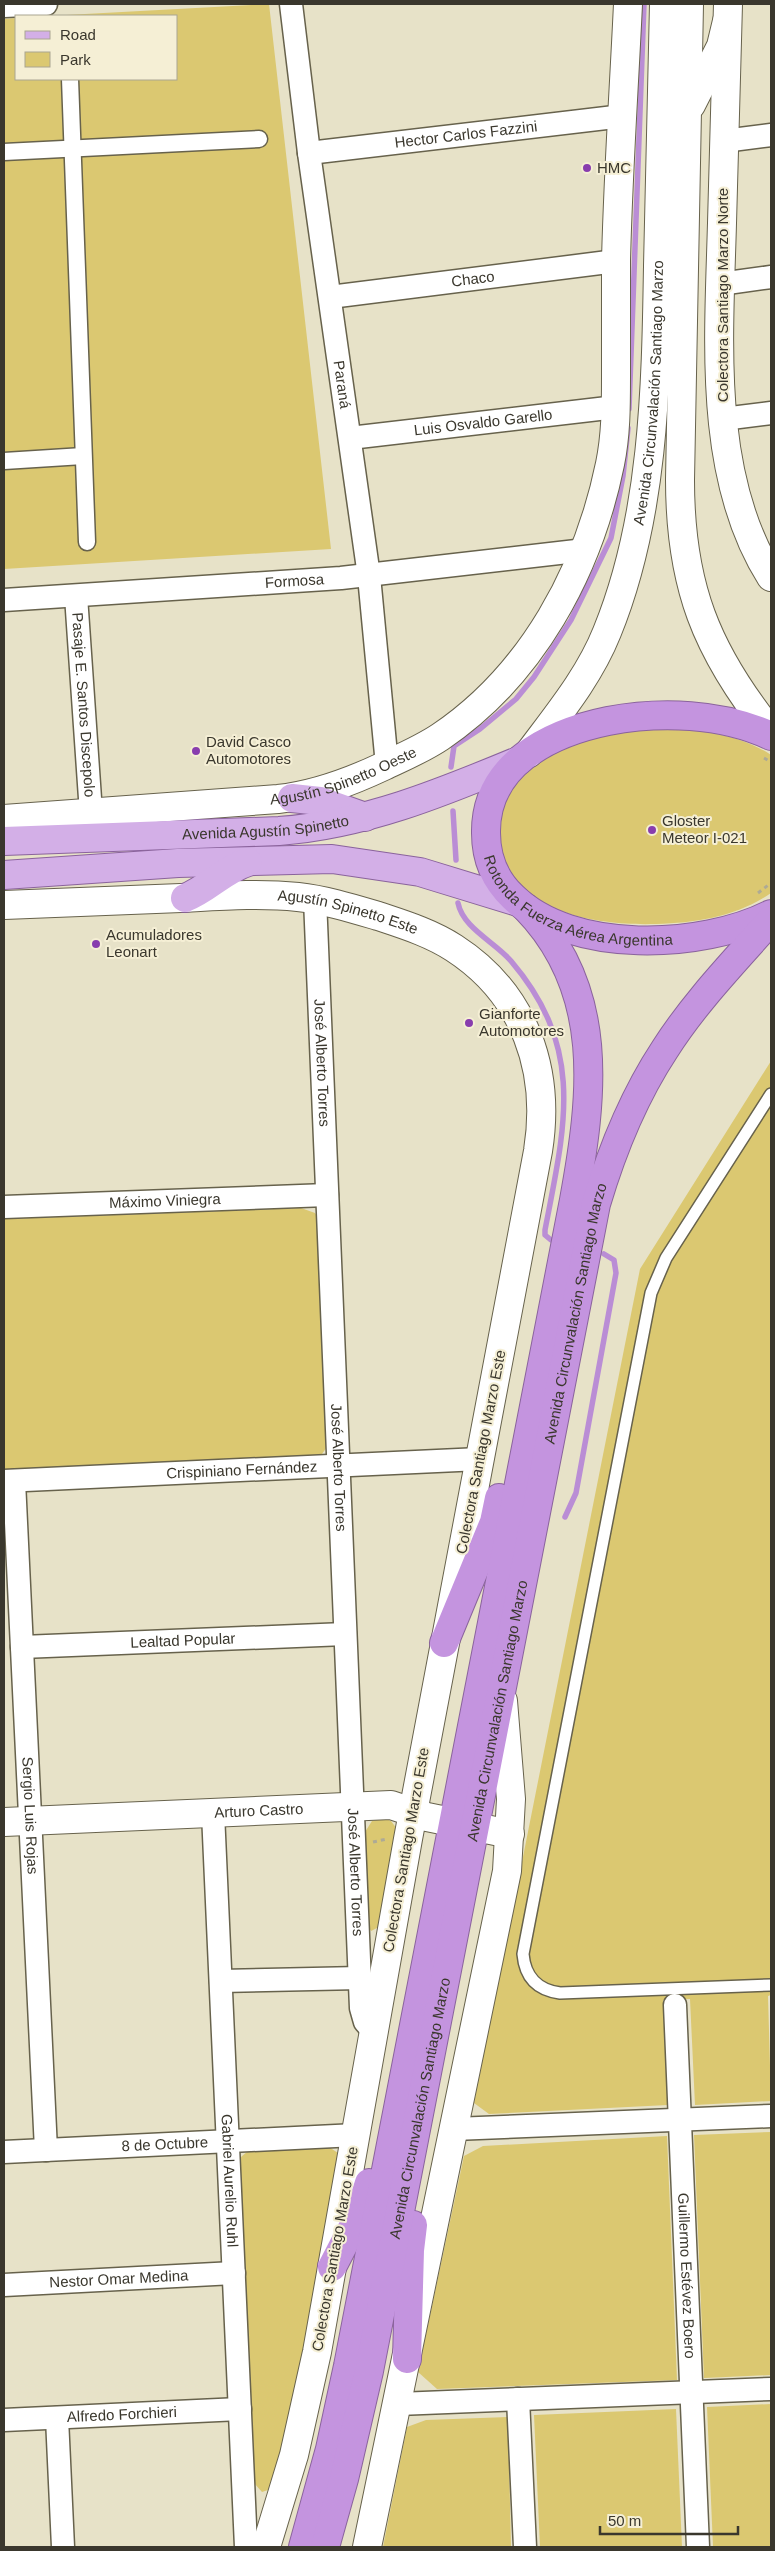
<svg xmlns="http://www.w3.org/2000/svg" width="775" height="2551" font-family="Helvetica,sans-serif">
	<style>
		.green { fill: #dbc871 }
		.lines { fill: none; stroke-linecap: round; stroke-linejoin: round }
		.stream { stroke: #ba8dd5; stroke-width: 5.5 }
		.service-casing { stroke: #67624c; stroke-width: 14 }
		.pedestrian-casing { stroke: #67624c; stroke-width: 19 }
		.minor-casing { stroke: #67624c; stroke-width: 25 }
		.tertiary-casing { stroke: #67624c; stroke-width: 30 }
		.secondary-casing { stroke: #67624c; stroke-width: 30 }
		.primary-casing { stroke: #8a639c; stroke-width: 30 }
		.trunk-casing { stroke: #8a639c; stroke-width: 30 }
		.path { stroke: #aeaa95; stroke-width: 3; stroke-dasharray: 4 4; stroke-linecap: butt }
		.service { stroke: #fff; stroke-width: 11 }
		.pedestrian { stroke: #fff; stroke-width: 16 }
		.minor { stroke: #fff; stroke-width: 22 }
		.tertiary { stroke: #fff; stroke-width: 28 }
		.secondary { stroke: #fff; stroke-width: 28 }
		.primary { stroke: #d3afe7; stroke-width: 28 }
		.trunk { stroke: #c494df; stroke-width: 28 }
		.poi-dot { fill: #883dae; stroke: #f5efd5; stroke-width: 2 }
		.labels { text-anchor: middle; stroke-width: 4; stroke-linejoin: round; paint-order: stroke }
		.street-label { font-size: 15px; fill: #3a372d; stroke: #f5efd5 }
		.poi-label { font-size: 15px; fill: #3a372d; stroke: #f5efd5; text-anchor: start }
	</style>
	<rect width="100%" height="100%" fill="#e7e2c8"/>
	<g class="green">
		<polygon points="269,4 331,549 4,569 4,19 16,18 16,79 176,79 176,16 48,16"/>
		<path d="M654,729C693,728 738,733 771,755V893C738,916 697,923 656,924C593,926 497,911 500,828C501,809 509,786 524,773C559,742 609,732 654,729Z"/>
		<polygon points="771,1061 771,1995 768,1996 771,2101 695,2105 690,1999 663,2000 668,2105 489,2114 474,2103 640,1269"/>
		<polygon points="301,1208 315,1213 320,1220 327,1447 319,1458 4,1473 4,1219"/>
		<polygon points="384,1818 391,1821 397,1829 379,1927 371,1931 367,1924 365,1832 372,1821"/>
		<polygon points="771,2132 771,2375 704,2378 694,2135"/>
		<polygon points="667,2136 677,2380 437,2389 418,2372 464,2156 483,2146"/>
		<polygon points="329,2147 338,2153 307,2354 271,2489 262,2492 254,2483 239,2163 241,2157 248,2151"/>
		<polygon points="771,2404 771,2547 713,2547 707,2407"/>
		<polygon points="676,2409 682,2547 540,2547 534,2415"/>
		<polygon points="508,2417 511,2547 383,2547 407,2427 426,2420"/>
	</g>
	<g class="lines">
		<g class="stream">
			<polyline points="629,409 644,4"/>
			<polyline points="451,767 454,746 480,729 516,699 534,677 571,620 611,538 623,476 628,428"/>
			<polyline points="453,811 456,860"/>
			<path d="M458,903C463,928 495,942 511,961C586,1049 565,1126 545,1230V1235L551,1240"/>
			<polyline points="565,1517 576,1493 616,1273 614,1260 604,1254"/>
		</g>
		<defs>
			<path id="service" d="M771,1094L666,1258L651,1293L523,1954C525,1977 537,1990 560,1993L771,1985"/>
			<g id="pedestrian">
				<polyline points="70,79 87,542"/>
				<polyline points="4,152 259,139"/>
				<polyline points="4,461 83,456"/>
			</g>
			<g id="minor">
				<path id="s1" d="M291,4L309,153L369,576L387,765"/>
				<polyline points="4,6 46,4"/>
				<polyline points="724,141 771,135"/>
				<path id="s2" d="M309,153L623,116"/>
				<polyline points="720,284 771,277"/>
				<path id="s3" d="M330,297L616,261"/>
				<polyline points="723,419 771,413"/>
				<path id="s4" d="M350,438L616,407"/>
				<path id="s5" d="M76,596L91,813"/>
				<path id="s6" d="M4,600L341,578L585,550"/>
				<path id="s7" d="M315,899L361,2008L365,2022L374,2032"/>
				<path id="s8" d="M4,1207L327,1195"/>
				<path id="s9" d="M4,1481L480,1459"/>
				<path id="s10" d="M14,1481L46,2150"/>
				<path id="s11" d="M22,1647L345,1634"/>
				<path id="s12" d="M213,1813L246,2547"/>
				<polyline points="221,1981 360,1978"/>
				<path id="s13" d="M675,2005L698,2547"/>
				<polyline points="454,2129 771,2116"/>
				<path id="s14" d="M4,2152L356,2135"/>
				<path id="s15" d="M4,2285L234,2273"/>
				<polyline points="518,2399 525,2547"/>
				<polyline points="398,2404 771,2389"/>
				<polyline points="57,2418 63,2547"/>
				<path id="s16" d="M4,2420L240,2409"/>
			</g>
			<g id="tertiary">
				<path d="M728,4C726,77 724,150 722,223C719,338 707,476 771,577"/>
				<path id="s17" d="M4,819L278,799C316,795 350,782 384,766C403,757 422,749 440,737C532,675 588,571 610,464C616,435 616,406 616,377C616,338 616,299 616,261C618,175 624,89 628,4"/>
				<path id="s18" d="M4,905C63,903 122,900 181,898C220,896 259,893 298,897C325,900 351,908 378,916C405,925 431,933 454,948C525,994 551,1070 538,1151L408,1839L317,2352L294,2455L266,2547"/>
				<path id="s19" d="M4,1822L391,1805L427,1817L510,1834"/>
				<polyline points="367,2547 507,1871 511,1799 503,1701"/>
			</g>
			<g id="secondary">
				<path d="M689,4L680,480C680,585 706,651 771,732"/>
				<polyline points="691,105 721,46 727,21"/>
				<path id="s20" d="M529,753C558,714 589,677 607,632C654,517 656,388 658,266C660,178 662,91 664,4"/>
			</g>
			<g id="primary">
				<polyline points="292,798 320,801 365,817"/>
				<path id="s21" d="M4,841L279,831C363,825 441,793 518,761"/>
				<polyline points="4,875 178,863 332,859 420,872 518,902"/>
				<path d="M185,898C208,889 225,869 248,862"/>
			</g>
			<g id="trunk">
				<path id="s22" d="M771,736C722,713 660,711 608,721C549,733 485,765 486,833C486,858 495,880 513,897C572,955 702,949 771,914"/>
				<polyline points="444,1643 494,1522 499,1498"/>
				<polyline points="332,2267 359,2215 369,2183"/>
				<polyline points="407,2359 410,2250 413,2225"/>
				<path d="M303,2547L330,2449L348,2366L574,1200C593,1096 606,990 526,908"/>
				<path id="s23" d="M325,2547L344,2479L369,2371L596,1204C612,1150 634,1096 665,1049C695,1002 734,962 771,920"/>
			</g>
		</defs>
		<use href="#service" class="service-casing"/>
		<use href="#pedestrian" class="pedestrian-casing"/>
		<use href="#minor" class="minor-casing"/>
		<use href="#tertiary" class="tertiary-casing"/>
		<use href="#secondary" class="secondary-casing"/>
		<use href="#primary" class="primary-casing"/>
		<use href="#trunk" class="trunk-casing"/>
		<g class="path">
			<polyline points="764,758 771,762"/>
			<polyline points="758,893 771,883"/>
			<polyline points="373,1842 387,1839"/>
		</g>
		<use href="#service" class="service"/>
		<use href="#pedestrian" class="pedestrian"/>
		<use href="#minor" class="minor"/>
		<use href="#tertiary" class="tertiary"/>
		<use href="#secondary" class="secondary"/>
		<use href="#primary" class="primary"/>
		<use href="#trunk" class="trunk"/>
	</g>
	<g class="poi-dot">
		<circle cx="587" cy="168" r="5"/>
		<circle cx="196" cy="751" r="5"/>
		<circle cx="652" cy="830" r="5"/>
		<circle cx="96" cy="944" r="5"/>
		<circle cx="469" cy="1023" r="5"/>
	</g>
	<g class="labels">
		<g class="street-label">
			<text dy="5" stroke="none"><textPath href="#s2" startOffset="158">Hector Carlos Fazzini</textPath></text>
			<text dy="5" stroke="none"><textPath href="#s3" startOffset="144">Chaco</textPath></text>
			<text transform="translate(723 295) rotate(-90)" y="5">Colectora Santiago Marzo Norte</text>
			<text dy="5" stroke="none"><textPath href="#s1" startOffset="384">Paraná</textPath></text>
			<text dy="5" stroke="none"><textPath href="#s20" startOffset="389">Avenida Circunvalación Santiago Marzo</textPath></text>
			<text dy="5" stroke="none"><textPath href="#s4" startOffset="134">Luis Osvaldo Garello</textPath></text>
			<text dy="5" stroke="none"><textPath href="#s6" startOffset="291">Formosa</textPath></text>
			<text dy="5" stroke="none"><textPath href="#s5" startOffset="109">Pasaje E. Santos Discepolo</textPath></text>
			<text dy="5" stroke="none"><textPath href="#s17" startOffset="344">Agustín Spinetto Oeste</textPath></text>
			<text dy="5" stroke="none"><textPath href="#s21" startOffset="262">Avenida Agustín Spinetto</textPath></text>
			<text dy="5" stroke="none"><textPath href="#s22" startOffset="479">Rotonda Fuerza Aérea Argentina</textPath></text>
			<text dy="5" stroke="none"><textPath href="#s18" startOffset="346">Agustín Spinetto Este</textPath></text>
			<text dy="5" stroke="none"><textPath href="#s7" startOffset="164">José Alberto Torres</textPath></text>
			<text dy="5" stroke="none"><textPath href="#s8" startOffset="161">Máximo Viniegra</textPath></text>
			<text dy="5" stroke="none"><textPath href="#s23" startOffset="1259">Avenida Circunvalación Santiago Marzo</textPath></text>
			<text transform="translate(481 1452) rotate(-79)" y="5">Colectora Santiago Marzo Este</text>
			<text dy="5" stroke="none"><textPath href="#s7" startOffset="569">José Alberto Torres</textPath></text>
			<text dy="5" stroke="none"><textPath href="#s9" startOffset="238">Crispiniano Fernández</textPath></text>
			<text dy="5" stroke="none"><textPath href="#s11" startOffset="161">Lealtad Popular</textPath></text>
			<text dy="5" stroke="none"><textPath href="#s23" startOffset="854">Avenida Circunvalación Santiago Marzo</textPath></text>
			<text dy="5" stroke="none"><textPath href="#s19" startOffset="255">Arturo Castro</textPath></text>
			<text dy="5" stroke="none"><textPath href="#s10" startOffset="335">Sergio Luis Rojas</textPath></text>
			<text transform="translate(406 1850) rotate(-80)" y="5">Colectora Santiago Marzo Este</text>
			<text dy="5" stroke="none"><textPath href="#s7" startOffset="974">José Alberto Torres</textPath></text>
			<text dy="5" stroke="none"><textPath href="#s23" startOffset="449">Avenida Circunvalación Santiago Marzo</textPath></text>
			<text dy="5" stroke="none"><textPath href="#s14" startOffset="161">8 de Octubre</textPath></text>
			<text dy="5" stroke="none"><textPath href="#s12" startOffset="368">Gabriel Aurelio Ruhl</textPath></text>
			<text transform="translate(335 2249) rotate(-80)" y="5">Colectora Santiago Marzo Este</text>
			<text dy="5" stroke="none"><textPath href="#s13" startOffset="271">Guillermo Estévez Boero</textPath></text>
			<text dy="5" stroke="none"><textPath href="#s15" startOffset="115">Nestor Omar Medina</textPath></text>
			<text dy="5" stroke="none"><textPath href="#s16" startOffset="118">Alfredo Forchieri</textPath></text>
		</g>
		<g class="poi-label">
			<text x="597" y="173">HMC</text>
			<text x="206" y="747">David Casco<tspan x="206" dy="17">Automotores</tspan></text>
			<text x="662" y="826">Gloster<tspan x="662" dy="17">Meteor I-021</tspan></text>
			<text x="106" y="940">Acumuladores<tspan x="106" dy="17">Leonart</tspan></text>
			<text x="479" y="1019">Gianforte<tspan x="479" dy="17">Automotores</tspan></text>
		</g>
	</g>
	<rect width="775" height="2551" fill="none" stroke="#3a372d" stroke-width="10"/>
	<rect x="15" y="15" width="162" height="65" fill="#f5efd5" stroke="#aaa592"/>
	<rect x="25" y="31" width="25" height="8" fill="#d3afe7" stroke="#aaa592"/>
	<text x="60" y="40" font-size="15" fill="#3a372d">Road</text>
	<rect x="25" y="52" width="25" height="15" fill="#dbc871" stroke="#aaa592"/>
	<text x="60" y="65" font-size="15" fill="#3a372d">Park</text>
	<path d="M600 2526v8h138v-8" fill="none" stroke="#3a372d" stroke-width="2.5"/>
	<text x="608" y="2526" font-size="15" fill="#3a372d" stroke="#f5efd5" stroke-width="4" paint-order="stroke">50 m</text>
</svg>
